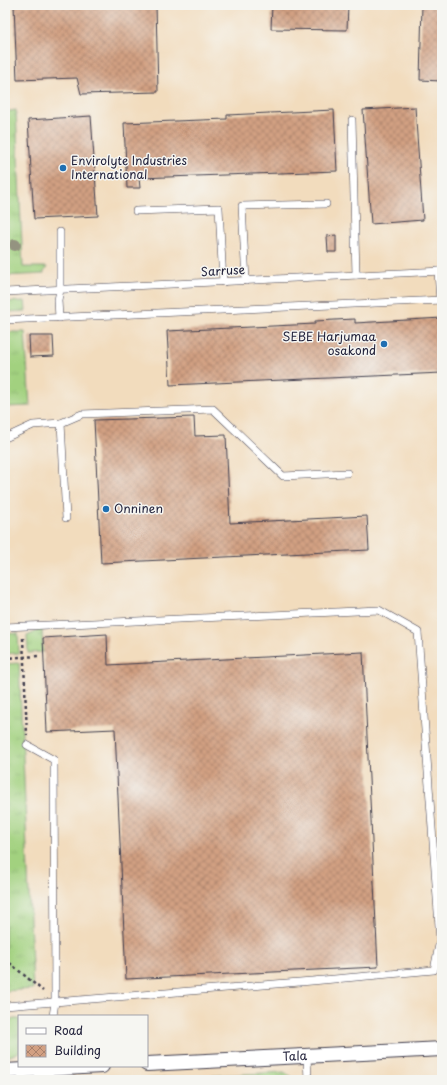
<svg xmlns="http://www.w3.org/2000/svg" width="447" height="1085" font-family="'Playpen Sans',sans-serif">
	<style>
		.grass { fill: url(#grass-tufts); stroke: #627a5d }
		.building { fill: url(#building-cross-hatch) }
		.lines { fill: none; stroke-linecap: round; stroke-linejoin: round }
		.lane-casing { stroke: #413e4e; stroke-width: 8 }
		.street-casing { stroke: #413e4e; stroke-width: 16 }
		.path { stroke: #413e4e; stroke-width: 2.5; stroke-dasharray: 3 3; stroke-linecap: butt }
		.lane { stroke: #fff; stroke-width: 7 }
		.street { stroke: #fff; stroke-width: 14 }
		.tree { fill: #949380 }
		.poi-dot { fill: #1f6fb2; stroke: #f6f6f2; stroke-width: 1.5 }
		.labels { text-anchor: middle; stroke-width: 3; stroke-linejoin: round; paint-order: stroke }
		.poi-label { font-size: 12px; fill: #22223b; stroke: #f6f6f2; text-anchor: start }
		.street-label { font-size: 12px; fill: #22223b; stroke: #f6f6f2 }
	</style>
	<defs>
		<pattern id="grass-tufts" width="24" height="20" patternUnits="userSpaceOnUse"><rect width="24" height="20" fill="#a2d17f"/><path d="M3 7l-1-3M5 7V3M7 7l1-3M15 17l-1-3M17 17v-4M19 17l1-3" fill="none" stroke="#8bb36f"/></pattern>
		<pattern id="building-cross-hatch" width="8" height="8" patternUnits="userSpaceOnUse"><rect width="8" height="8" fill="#d2a082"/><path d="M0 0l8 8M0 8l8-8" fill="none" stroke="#aa826c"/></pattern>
	</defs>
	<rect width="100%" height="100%" fill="#f6f6f2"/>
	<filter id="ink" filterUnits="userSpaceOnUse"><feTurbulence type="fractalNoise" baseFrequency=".025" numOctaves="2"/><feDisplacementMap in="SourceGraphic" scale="8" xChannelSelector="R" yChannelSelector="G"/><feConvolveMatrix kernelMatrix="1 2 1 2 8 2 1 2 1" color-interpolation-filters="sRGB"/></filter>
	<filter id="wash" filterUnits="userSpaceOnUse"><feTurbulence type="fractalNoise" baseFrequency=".012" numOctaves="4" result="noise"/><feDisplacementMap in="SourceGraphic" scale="16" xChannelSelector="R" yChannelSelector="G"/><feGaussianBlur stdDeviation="0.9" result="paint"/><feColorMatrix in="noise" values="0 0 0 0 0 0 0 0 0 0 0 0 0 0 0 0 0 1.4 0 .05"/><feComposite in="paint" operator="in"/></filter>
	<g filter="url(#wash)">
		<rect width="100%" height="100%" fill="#f2dcbd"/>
		<g class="grass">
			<polygon points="16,110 23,267 47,267 43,274 5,276 5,112"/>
			<polygon points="25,301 26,311 5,312 5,302"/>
			<polygon points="5,332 25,332 30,406 5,407"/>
			<polygon points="42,629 43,652 28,653 27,636"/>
			<polygon points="18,633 19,653 5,654 5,634"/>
			<polygon points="19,663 33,989 5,991 5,664"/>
			<polygon points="5,1019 19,1019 19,1052 5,1058"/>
			<polygon points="284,1072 297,1080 133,1080"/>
		</g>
		<g id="blocks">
			<g class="building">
				<polygon points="14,5 156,5 158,92 81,94 77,78 17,80"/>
				<polygon points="272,5 348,5 347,30 271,29"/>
				<polygon points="422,5 442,5 442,81 420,80"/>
				<polygon points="415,107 423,220 371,224 363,110"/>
				<polygon points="334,110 337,171 139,178 140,188 127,188 124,123 227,119 227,115"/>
				<polygon points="91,116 98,216 34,219 28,120"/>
				<polygon points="336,235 336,252 328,252 327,236"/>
				<polygon points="442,318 442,373 170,385 167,331 315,324 315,321 355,319 355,323"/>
				<polygon points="29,336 53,336 54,356 30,357"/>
				<polygon points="194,417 195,436 226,435 230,523 367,516 369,550 101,563 94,420"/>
				<polygon points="107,634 108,665 363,652 378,967 126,979 115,729 47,732 43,638"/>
			</g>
		</g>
	</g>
	<g filter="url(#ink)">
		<use href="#blocks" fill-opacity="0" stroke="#413e4e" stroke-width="1"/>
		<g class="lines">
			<defs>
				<g id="lane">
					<polyline points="352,120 356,275"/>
					<polyline points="136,211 219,208 223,282"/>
					<polyline points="438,271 440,301"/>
					<polyline points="246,281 242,206 326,204"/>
					<polyline points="5,292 442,271"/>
					<polyline points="59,318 58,300 60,290 60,232"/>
					<polyline points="5,320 442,300"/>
					<polyline points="61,423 82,414 213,409 283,476 347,473"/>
					<polyline points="5,438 33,425 61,423 66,518"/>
					<polyline points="5,627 379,610 418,632 440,940 434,970 312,981 5,1006"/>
					<polyline points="27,745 54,760 55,1002 53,1016"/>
					<polyline points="307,1056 308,1080"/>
				</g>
				<g id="street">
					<path id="s1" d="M147,1064L442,1049"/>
					<polyline points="5,1071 102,1066"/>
				</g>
			</defs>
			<use href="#lane" class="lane-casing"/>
			<use href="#street" class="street-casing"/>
			<g class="path">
				<polyline points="23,638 27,735"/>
				<polyline points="5,658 39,656"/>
				<polyline points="5,959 43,991"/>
			</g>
			<use href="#lane" class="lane"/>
			<use href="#street" class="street"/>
		</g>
		<circle class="tree" cx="15" cy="245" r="6"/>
	</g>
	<g class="poi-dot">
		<circle cx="63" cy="168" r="4"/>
		<circle cx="384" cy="344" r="4"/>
		<circle cx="106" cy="509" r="4"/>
	</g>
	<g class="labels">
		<g class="poi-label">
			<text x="71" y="165">Envirolyte Industries<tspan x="71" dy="14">International</tspan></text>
			<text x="376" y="341" text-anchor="end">SEBE Harjumaa<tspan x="376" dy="14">osakond</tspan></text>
			<text x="114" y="513">Onninen</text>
		</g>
		<g class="street-label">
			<text transform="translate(223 271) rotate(-3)" y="4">Sarruse</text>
			<text dy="4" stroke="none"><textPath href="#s1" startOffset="148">Tala</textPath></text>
		</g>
	</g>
	<rect width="447" height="1085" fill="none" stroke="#f6f6f2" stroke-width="20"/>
	<rect x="18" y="1015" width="130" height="52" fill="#f6f6f2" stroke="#a1a1a9"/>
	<rect x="26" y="1028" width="20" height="6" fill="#ffffff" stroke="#a1a1a9"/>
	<text x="54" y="1035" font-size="12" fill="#22223b">Road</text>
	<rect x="26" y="1045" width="20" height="12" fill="url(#building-cross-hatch)" stroke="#a1a1a9"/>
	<text x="54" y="1055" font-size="12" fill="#22223b">Building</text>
</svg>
